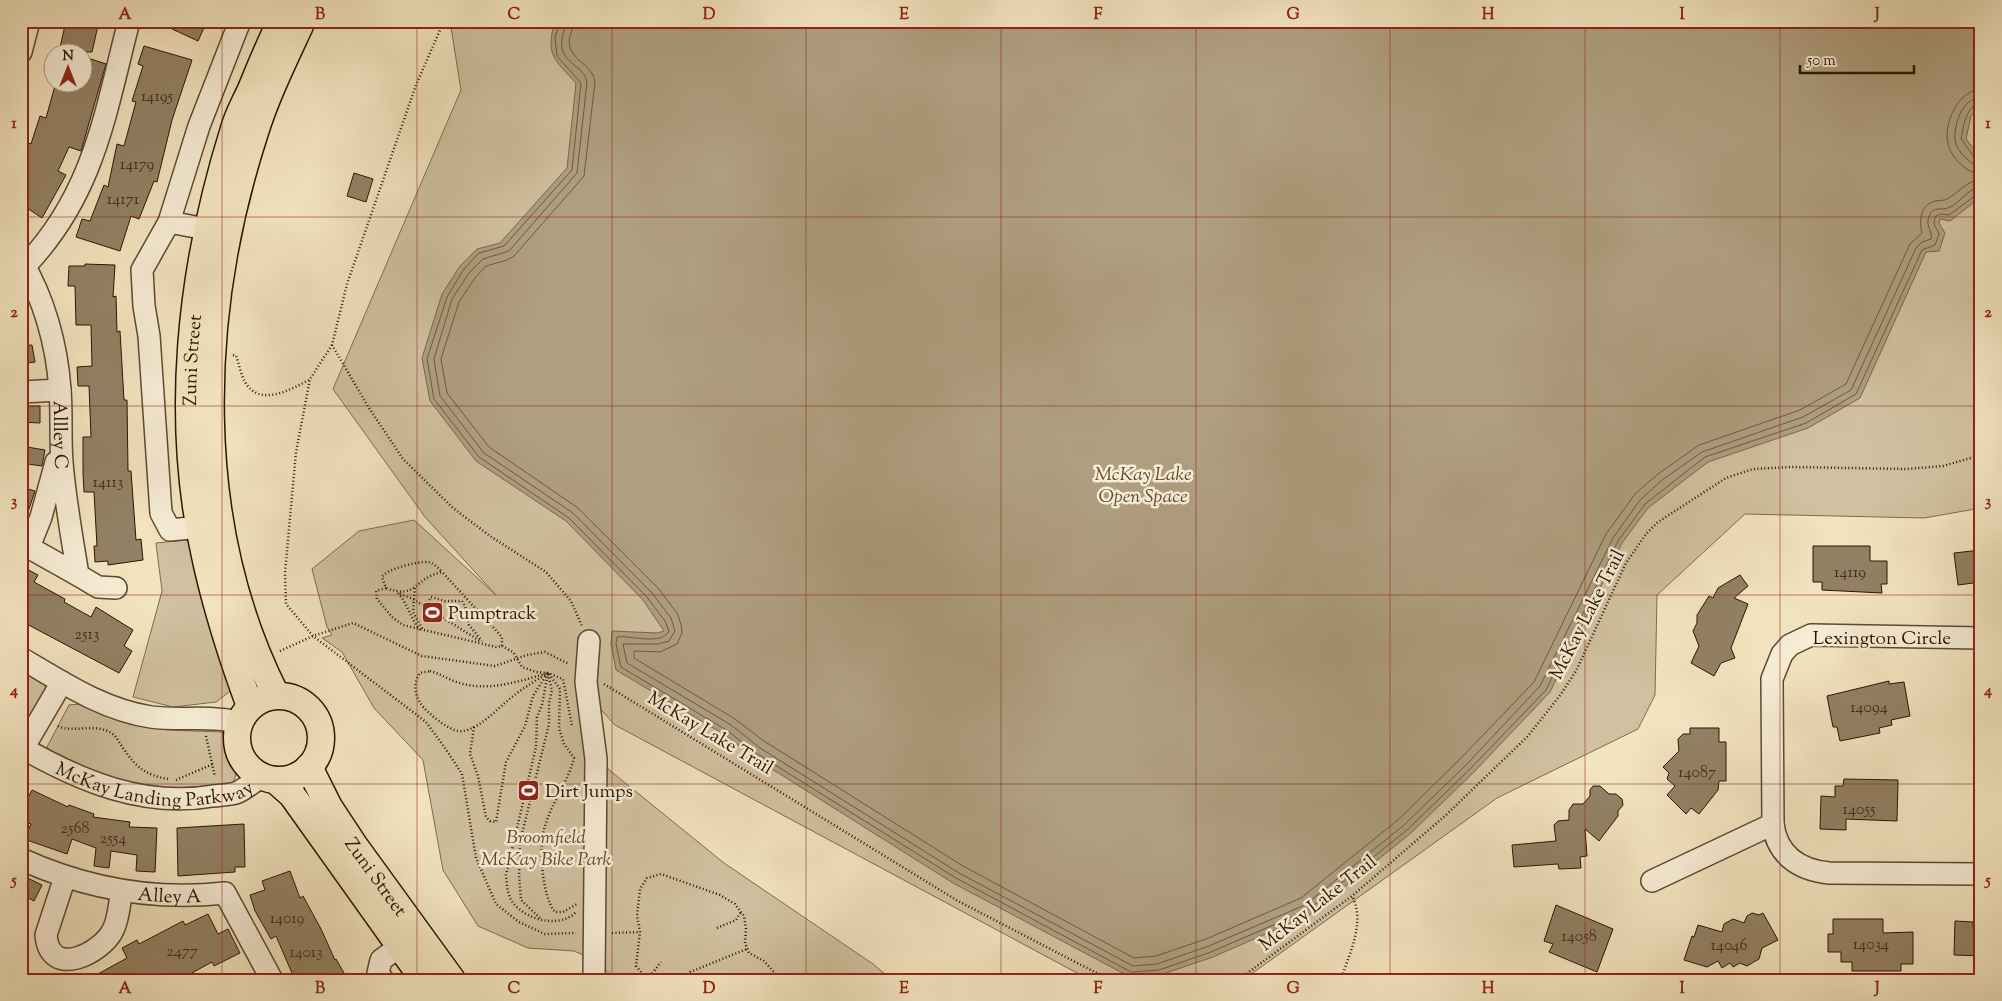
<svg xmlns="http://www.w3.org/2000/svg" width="2002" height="1001" font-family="'Sorts Mill Goudy',serif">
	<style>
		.green { fill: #d1c1a0; stroke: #7e6b51 }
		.water { fill: #af9e7f; stroke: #7a674d }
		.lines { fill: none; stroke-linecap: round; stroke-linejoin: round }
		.shore { stroke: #6c5a40; stroke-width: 1 }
		.building { fill: #938165; stroke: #2a1502 }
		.minor-casing { stroke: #5c4932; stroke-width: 24 }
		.major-casing { stroke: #2a1502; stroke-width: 29 }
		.path { stroke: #2a1502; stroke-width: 2.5; stroke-dasharray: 1 2.5; stroke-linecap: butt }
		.minor { stroke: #f7edd6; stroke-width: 21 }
		.major { stroke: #f3e4c0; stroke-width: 26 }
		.grid { fill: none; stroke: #8f2418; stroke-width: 1; stroke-opacity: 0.55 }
		.labels { text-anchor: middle; stroke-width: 5; stroke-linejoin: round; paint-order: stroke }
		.number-label { font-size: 16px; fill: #44301b }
		.street-label { font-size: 19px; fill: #2a1502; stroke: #f7edd6 }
		.park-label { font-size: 19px; font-style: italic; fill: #5c4931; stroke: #f7edd6 }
		.poi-label { font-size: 19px; fill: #2a1502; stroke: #f7edd6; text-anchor: start }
		.neatline { fill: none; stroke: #8f2418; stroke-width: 2 }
		.grid-label { font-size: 16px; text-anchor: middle; font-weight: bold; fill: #8f2418 }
	</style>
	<rect width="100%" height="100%" fill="#f3e4c0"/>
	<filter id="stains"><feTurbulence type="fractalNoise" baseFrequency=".004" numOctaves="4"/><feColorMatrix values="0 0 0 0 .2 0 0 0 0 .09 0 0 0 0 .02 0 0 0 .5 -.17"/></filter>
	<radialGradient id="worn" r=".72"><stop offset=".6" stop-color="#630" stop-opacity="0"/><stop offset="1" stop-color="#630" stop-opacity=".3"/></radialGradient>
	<g class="green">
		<polygon points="450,21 1981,21 1981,508 1924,518 1745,514 1657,595 1655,695 1638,729 1497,798 1243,980 1090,980 615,725 590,698 608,769 724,863 873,964 892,980 616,980 595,960 574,951 528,948 478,926 443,870 423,760 374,708 342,652 322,638 332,635 327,627 312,569 359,531 414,520 496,595 425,517 333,389 461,90"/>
		<polygon points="196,539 233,689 216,702 173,707 133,697 162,591 156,543"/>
		<polygon points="21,668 43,679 46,691 24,730 21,730"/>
		<polygon points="80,704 129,724 167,730 222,732 236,774 233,784 166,790 116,783 55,758 47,747 69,705"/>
	</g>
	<path class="water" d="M555,21H1981V106L1971,116L1966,139L1981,158V197L1950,221L1940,219L1939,223L1945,233L1939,251L1926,252L1860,398L1808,428L1708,462L1648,508L1622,543L1550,692L1475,771L1411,833L1311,914L1213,957L1160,975L1130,977L953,883L753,757L725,735L616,670L611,644L612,631L657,633L664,631L643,600L566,521L476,461L430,401L422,358L442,294L460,266L477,249L500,243L567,168L576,83C554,59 545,55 555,21Z"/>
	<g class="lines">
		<g class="shore">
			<path d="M560,21L555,38L557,56L581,83L572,170L504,246L479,253L464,269L447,297L427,359L434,399L479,457L569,518L647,597L665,621L669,631C662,646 630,635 617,637L616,644L621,667L728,731L756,753L956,878L1131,972L1159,970L1211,952L1308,910L1408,829L1471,768L1546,690L1618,541L1645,504L1705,457L1806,423L1856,394L1922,250L1935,245L1939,234L1934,224L1935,217L1940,214L1949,215L1976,195L1981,194"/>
			<path d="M566,21C565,32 558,43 564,54C570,65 585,69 587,82L577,173L509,251L483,259L469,273L452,299L434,359L440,396L484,453L573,513L652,593L671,618L675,631L669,641L658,644H623L627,663L731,725L760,748L959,873L1133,966L1157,964L1209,946L1305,905L1404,825L1467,764L1540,686L1613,538L1640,500L1662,480L1702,452L1803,417L1851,390L1916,248L1922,242L1931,239C1933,231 1925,226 1929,217C1933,205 1940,211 1948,208C1960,204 1967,188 1981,187"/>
			<path d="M574,21C573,30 566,41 571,50C577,63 593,66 595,82L584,176L514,256L507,260L486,266L475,278L459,302L441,359L447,393L489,447L578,508L658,588L677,613L681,624L682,633L677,644L660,652L634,651V658L735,719L764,741L963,866L1134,958L1156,956L1206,939L1301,898L1399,819L1461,758L1534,682L1606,534L1635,494L1658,474L1699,445L1800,410L1846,384L1910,244L1922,233C1919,221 1920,205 1935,201C1939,200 1944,201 1947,199C1959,193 1966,180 1981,180"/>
			<path d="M1981,89C1958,90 1943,124 1948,144C1951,157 1967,174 1981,174"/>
			<path d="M1981,97C1962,98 1954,124 1955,140C1956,150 1971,166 1981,167"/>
			<path d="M1981,103C1965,106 1964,126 1961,139L1975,158L1981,160"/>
		</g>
	</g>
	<g class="building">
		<polygon points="66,21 99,21 92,52 59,52"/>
		<polygon points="155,21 207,21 198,41"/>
		<polygon points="144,46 192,60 172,120 157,182 154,181 139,219 131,216 120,251 76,237 82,219 90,221 104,185 108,187 117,144 124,146 136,102 132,101 143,66 138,64"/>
		<polygon points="82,56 106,64 81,151 69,147 58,171 66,175 42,218 21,204 21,153 26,142 31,144 40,116 46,118 56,82 82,82"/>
		<polygon points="354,173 373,179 366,202 347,196"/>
		<polygon points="85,264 115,265 113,297 116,296 117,332 120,331 124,400 127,400 128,471 131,471 136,540 141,539 143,560 108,565 108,561 95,562 94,546 97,546 94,492 84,492 83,473 83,437 91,437 89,386 78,386 77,367 92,366 91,325 76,325 75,286 68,286 69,266 85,266"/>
		<polygon points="32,345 35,362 21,364 21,346"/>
		<polygon points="21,406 40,406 40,423 21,422"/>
		<polygon points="21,446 45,450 42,466 21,463"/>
		<polygon points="21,487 35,491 23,527 21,527"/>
		<polygon points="1813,546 1870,546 1870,561 1887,561 1887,584 1881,584 1882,593 1822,590 1822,582 1813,582"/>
		<polygon points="1981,550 1981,582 1958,585 1954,553"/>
		<polygon points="21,566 38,575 34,582 65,599 64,602 91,617 96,607 133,630 124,646 132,651 119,673 21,621"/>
		<polygon points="1740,575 1748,586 1734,598 1748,604 1731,648 1735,658 1721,663 1714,676 1691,663 1699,646 1693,631 1697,623 1697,615 1709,596 1713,598 1718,588"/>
		<polygon points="1889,681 1889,684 1904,682 1910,716 1891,720 1892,725 1879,728 1880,733 1840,741 1837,727 1833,727 1827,696"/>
		<polygon points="1690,728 1719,728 1719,742 1726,742 1726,781 1719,781 1718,790 1699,814 1691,808 1686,814 1667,795 1675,786 1667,779 1669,773 1663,767 1679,751 1678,739 1683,734 1690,734"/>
		<polygon points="1844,779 1898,780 1897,821 1846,819 1846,830 1820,829 1821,796 1835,797 1835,786 1843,786"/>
		<polygon points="1593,786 1600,786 1609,794 1616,794 1622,799 1623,805 1618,811 1618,816 1599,841 1585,829 1587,856 1580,857 1581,868 1559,869 1558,864 1514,867 1512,845 1556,841 1554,825 1558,821 1569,820 1569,810 1573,804 1583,804 1590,796 1590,790"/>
		<polygon points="32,790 68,807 69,805 94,814 93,817 130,822 129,827 157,828 155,872 136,871 137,855 111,851 109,868 94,866 96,848 72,839 67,854 24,839 31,824 21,820 21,812"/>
		<polygon points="244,824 245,867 235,867 235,872 178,876 177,828"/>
		<polygon points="290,871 300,898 303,896 321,929 335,960 336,959 348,980 295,980 276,936 271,939 255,911 250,895 265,890 262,881"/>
		<polygon points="21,875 42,885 34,901 21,894"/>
		<polygon points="1556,905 1613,929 1597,972 1549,952 1553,944 1544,941"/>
		<polygon points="1752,913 1759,915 1763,913 1778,940 1762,948 1759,959 1747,966 1740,963 1733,967 1730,963 1722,968 1718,961 1707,967 1684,960 1692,936 1694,937 1698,925 1722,932 1724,924 1733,919 1744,923 1747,916"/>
		<polygon points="208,914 218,934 228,929 240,953 214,966 212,962 179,980 87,980 127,958 122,948 137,940 139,944 183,921 185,925"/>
		<polygon points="1833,919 1883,919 1883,933 1913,932 1913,964 1901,964 1901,971 1852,971 1852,962 1841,962 1841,952 1828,952 1828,934 1833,934"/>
		<polygon points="1955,921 1973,922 1973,927 1981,927 1981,956 1954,955"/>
	</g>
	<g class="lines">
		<defs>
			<g id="minor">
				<polyline points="21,52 29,21"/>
				<polyline points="169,222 206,229"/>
				<path id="s1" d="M21,260C44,298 57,345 60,390C62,414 60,438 62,462C65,500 72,538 78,575L98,587L116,588"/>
				<path d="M25,266C94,194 105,114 129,21"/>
				<polyline points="21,392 60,390"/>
				<polyline points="200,527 170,530 161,513 149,336 144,306 142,270 169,222 199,126 240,21"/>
				<polyline points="21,543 78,575"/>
				<polyline points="29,547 41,517 56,462"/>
				<path d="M1981,638L1811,635L1790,645L1782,654L1772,679L1773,824C1777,855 1799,870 1829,873L1981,874"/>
				<polyline points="589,641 586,682 596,759 594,980"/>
				<path d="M21,658C62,682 103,710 151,717C181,721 208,715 239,722"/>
				<path id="s2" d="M21,747C80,781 144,808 213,796C220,795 229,795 236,793C245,789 254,782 262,776"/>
				<polyline points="21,752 62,682"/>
				<path id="s3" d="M21,859C87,889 153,901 225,893L272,980"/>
				<path d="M65,877L46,935C50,980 102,953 113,930C119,919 119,903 122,891"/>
				<polyline points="1652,881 1773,824"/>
				<polyline points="383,980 378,973 381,960 399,947"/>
			</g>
			<g id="major">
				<path d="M276,695C189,523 196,313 255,132C267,94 285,58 302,21"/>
				<circle cx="279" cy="738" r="42"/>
				<path id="s4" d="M250,706C233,660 218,613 207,565C173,421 190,269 234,129C238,114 246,101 252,87C261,65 270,43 281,21"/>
				<path id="s5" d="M309,767L329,807L354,845L452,980"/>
				<polyline points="275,780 292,795 424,980"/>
			</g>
		</defs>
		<use href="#minor" class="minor-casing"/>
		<use href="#major" class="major-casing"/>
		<g class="path">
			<polyline points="444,21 416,85 347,284 332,345 369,408 403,459 453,508 490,536 546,572 571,601 582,626"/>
			<polyline points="332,345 310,379 296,452 285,573 286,604 313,636 426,722 447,751 462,774 476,858 496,904 519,922 545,934 576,933"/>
			<path d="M233,355L236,356C239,364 241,375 245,382C260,408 291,389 309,380"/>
			<path d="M386,588L376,591L377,599L392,617L403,625L496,647L502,646V637L442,572C414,578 417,600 386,588L382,577C386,569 419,561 428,562C434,563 438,568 442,572"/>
			<polyline points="415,588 413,612 423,630"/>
			<polyline points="430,609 427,604 431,597 445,601 462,601 465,606 469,625 482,641"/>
			<path d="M420,630C410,618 408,604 398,593L413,599L480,641"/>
			<polyline points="502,646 513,652 522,667 536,672 548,673 563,679 572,726"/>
			<polyline points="280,651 313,636 353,623 422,656 495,666 527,655 545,652 569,664"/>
			<path d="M430,671C441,674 451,681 463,684C492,691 520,681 548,673C537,680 526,686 516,694C500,705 482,728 463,731C451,733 432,716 424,708C415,697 412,685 420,673Z"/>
			<path d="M548,673L542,705L537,717L536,747L506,875C507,885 507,896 514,904C528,921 561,928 576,912"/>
			<path d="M549,674L560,689L559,728L564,744L574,758C568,782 552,802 545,826C538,845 542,897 555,912H563L577,904"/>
			<polyline points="604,684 958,901 1110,980"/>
			<path d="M58,726C73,734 97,721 114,735C117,738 120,744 123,748C136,767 145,775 168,779"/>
			<polyline points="474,727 470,754 478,776 486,817 490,821 496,822 506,762 525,726 533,696 547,674"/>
			<polyline points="206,736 215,777"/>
			<polyline points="176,780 213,764"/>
			<polyline points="540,918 521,900 519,875 520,842 549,724 549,703 552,690 548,674"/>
			<polyline points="717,928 736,920 741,912"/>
			<polyline points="612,933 640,932"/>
			<polyline points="648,979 661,962"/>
			<polyline points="648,980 636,966 640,932 637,916 640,889 647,878 661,874 720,895 735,904 744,916 746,929 745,943 749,953 764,961 781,980"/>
			<polyline points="683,980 690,972 747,949"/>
			<polyline points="1238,980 1352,896 1446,815 1528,736 1561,694 1576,671 1626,563 1646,534 1658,522 1726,478 1753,469 1792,467 1907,469 1943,466 1981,455"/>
			<path d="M1341,980C1349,953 1366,923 1352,896"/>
		</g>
		<use href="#minor" class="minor"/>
		<use href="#major" class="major"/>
	</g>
	<path class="grid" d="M222,21V980M417,21V980M612,21V980M806,21V980M1001,21V980M1196,21V980M1390,21V980M1585,21V980M1780,21V980M21,217H1981M21,406H1981M21,595H1981M21,784H1981"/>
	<defs>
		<symbol id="stadium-square" viewBox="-11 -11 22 22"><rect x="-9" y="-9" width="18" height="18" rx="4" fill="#8f2418" stroke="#f7edd6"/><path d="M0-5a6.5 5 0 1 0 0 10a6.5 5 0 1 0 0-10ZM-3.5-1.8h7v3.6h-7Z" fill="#fff"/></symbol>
	</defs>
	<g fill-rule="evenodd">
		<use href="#stadium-square" x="420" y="600" width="25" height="25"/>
		<use href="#stadium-square" x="516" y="778" width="25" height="25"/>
	</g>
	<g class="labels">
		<g class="number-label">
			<text x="157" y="101">14195</text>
			<text x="137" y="169">14179</text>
			<text x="123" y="204">14171</text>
			<text x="108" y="487">14113</text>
			<text x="1850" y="577">14119</text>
			<text x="87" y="639">2513</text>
			<text x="1869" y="712">14094</text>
			<text x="1697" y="777">14087</text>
			<text x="1859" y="814">14055</text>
			<text x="75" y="833">2568</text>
			<text x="113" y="843">2554</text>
			<text x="287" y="923">14019</text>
			<text x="1579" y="941">14058</text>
			<text x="1871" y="949">14034</text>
			<text x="1729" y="950">14046</text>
			<text x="182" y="956">2477</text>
			<text x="306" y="957">14013</text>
		</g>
		<g class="street-label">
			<text dy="7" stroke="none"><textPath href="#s4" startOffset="354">Zuni Street</textPath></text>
			<text dy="7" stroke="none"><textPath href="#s1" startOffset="182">Allley C</textPath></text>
			<text transform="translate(1586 614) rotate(-63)" y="7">McKay Lake Trail</text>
			<text x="1882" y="644">Lexington Circle</text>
			<text transform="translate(711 732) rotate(31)" y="7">McKay Lake Trail</text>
			<text dy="7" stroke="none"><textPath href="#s2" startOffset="142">McKay Landing Parkway</textPath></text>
			<text dy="7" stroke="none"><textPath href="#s5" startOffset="129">Zuni Street</textPath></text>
			<text dy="7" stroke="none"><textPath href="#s3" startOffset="154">Alley A</textPath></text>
			<text transform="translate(1317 902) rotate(-38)" y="7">McKay Lake Trail</text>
		</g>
		<g class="park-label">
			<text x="1143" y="480">McKay Lake<tspan x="1143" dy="22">Open Space</tspan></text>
			<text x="546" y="843">Broomfield<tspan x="546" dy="22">McKay Bike Park</tspan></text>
		</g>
		<g class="poi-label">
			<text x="448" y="619">Pumptrack</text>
			<text x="545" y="797">Dirt Jumps</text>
		</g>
	</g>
	<rect width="2002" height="1001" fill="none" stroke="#f3e4c0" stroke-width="55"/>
	<g transform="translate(68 68)"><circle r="24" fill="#f7edd6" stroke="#a59781"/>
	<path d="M0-4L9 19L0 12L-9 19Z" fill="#8f2418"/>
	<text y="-8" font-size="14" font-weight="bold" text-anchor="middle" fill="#2a1502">N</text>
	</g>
	<path d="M1800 65v8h114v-8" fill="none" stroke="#2a1502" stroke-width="2.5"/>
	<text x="1807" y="65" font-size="15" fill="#2a1502" stroke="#f7edd6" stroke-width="4" paint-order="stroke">50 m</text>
	<rect x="28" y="28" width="1946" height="946" class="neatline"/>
	<g class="grid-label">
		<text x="125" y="19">A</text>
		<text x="320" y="19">B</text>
		<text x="514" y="19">C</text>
		<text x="709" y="19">D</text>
		<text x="904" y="19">E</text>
		<text x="1098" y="19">F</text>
		<text x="1293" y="19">G</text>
		<text x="1488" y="19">H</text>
		<text x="1682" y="19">I</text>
		<text x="1877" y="19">J</text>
		<text x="14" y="128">1</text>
		<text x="1988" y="128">1</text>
		<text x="14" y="317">2</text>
		<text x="1988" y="317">2</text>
		<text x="14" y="506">3</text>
		<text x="1988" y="506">3</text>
		<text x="14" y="695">4</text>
		<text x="1988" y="695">4</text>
		<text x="14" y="885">5</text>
		<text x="1988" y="885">5</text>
		<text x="125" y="993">A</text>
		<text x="320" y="993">B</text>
		<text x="514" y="993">C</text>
		<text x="709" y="993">D</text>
		<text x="904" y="993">E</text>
		<text x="1098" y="993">F</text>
		<text x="1293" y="993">G</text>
		<text x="1488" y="993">H</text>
		<text x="1682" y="993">I</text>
		<text x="1877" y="993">J</text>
	</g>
	<rect width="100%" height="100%" filter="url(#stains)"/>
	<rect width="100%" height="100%" fill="url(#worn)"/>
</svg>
